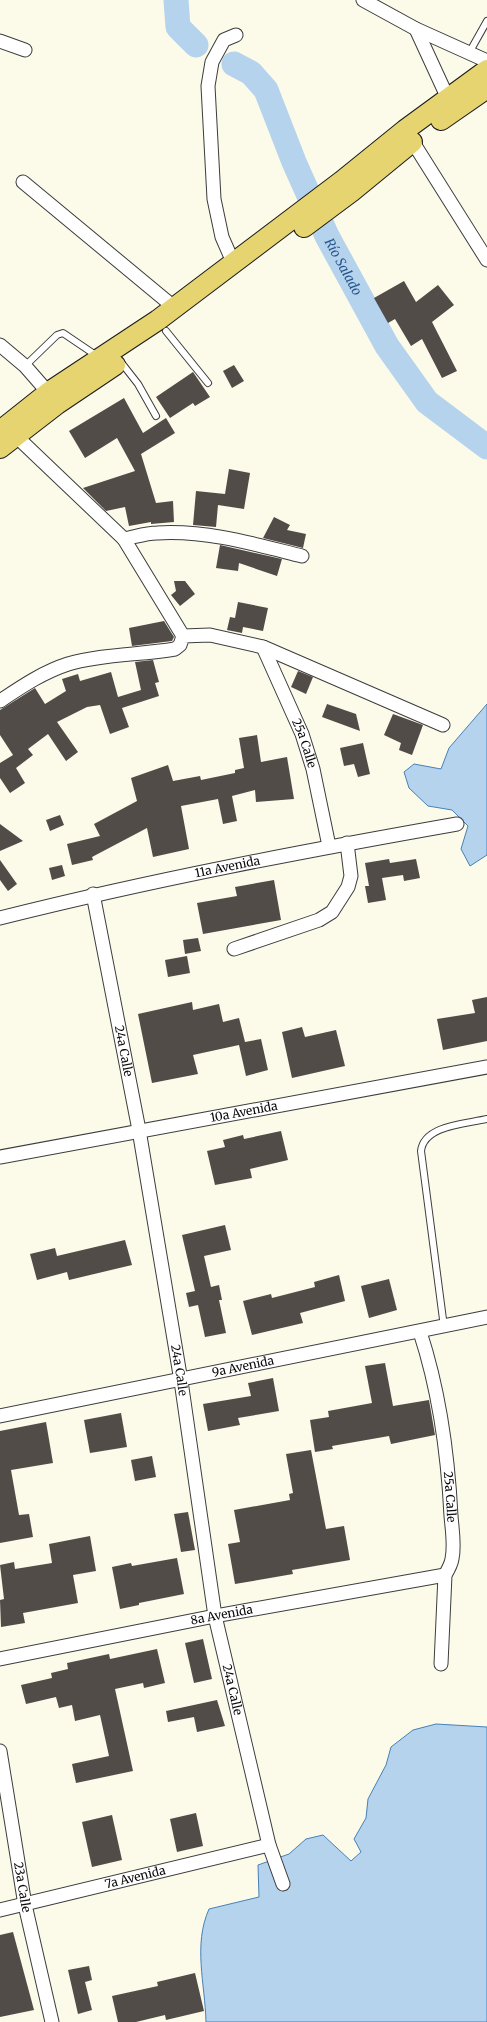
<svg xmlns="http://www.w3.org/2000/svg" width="487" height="2022" font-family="Merriweather,serif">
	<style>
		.water { fill: #b5d3ed; stroke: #4681b9 }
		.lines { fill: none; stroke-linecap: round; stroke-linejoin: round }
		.river { stroke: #b5d3ed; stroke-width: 25 }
		.building { fill: #514c48 }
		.lane-casing { stroke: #3d3d3d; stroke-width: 8 }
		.street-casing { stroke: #3d3d3d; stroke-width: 15 }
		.primary-casing { stroke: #1b1b1b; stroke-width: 22 }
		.lane { stroke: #fff; stroke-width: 6 }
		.street { stroke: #fff; stroke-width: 13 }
		.primary { stroke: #e6d470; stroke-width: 20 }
		.labels { text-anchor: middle; stroke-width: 4; stroke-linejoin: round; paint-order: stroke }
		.street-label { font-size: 12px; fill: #0a0a0a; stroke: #fff }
		.water-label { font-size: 13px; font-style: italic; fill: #255489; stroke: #fff }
	</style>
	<rect width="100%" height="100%" fill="#fcfae9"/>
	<g class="water">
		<polygon points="487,704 487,855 470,866 461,849 468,826 452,810 428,806 409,788 404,772 414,764 441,769 449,748"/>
		<path d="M436,1724L487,1727V2022H206C205,1983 193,1945 209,1909L259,1897L258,1865L289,1854L306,1839L323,1835L351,1861L361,1852L354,1839L366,1818L368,1799L386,1765L391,1747L413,1730Z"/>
	</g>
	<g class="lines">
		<g class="river">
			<polyline points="176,0 178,27 196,45"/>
			<path id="s1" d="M234,64L251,73L266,90L294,162L327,236L387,346L427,402L487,447"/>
		</g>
	</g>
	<g class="building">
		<polygon points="404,281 416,302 438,285 454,305 432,322 457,371 442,378 422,339 411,346 395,319 388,323 374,298"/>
		<polygon points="234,365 244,381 232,388 223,371"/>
		<polygon points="193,372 210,397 195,406 193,403 170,418 156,397"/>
		<polygon points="124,398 143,433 166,418 175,433 141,454 156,503 173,501 174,522 151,524 151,522 129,526 125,507 106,511 83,488 135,471 117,438 85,458 69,431"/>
		<polygon points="229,469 250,473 244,509 218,505 216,527 193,525 196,491 225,494"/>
		<polygon points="274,517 290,525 287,530 306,534 303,548 263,538"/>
		<polygon points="220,545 282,559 277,576 239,563 238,571 216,568"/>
		<polygon points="174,581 185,581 195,594 180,606 171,595 176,591"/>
		<polygon points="238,602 268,608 263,631 243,627 242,633 227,630 230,617 235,618"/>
		<polygon points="164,621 174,637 172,641 132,646 129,628"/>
		<polygon points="153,660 159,682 155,683 159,696 122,708 129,727 110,734 100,705 87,707 57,722 78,752 66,761 48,734 28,749 33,755 16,768 25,783 10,793 0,778 0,763 13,755 0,735 0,710 35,688 45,704 66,691 62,679 78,674 80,681 111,672 118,697 141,690 135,662"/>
		<polygon points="298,671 313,677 306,694 291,687"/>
		<polygon points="327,704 356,714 360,731 322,717"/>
		<polygon points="393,714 423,725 412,755 399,750 401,743 384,735"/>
		<polygon points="257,735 261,762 287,757 294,799 256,802 255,790 232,796 237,821 223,824 218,799 181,806 189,849 153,857 147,828 92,857 93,860 72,865 67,844 100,836 94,824 137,801 131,778 168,765 173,781 200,776 201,780 235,773 235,770 244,768 239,738"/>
		<polygon points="363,743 370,774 358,777 354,764 344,766 340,748"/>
		<polygon points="60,815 64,825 50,831 46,820"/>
		<polygon points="0,824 23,841 0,851"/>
		<polygon points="389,859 390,863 416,859 420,878 404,881 403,875 382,878 386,900 368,903 365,886 369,886 365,863"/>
		<polygon points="0,860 17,884 8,891 0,880"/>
		<polygon points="62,865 65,876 52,880 49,868"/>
		<polygon points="274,880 281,920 203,934 197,903 237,896 235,887"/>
		<polygon points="198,938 201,951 185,954 183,940"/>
		<polygon points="187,956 190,973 168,977 165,960"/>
		<polygon points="487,997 487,1041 443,1050 437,1019 475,1013 472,1000"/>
		<polygon points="192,1002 193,1010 219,1004 223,1022 239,1018 245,1042 261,1039 268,1070 246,1076 239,1045 193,1055 198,1074 152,1083 138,1014"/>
		<polygon points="302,1027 305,1037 336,1030 345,1066 292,1078 282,1032"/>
		<polygon points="281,1131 288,1160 250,1169 252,1178 215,1185 207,1151 225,1147 223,1140 243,1135 244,1139"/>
		<polygon points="225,1225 231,1250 204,1256 211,1287 219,1285 222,1300 219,1300 226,1333 205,1337 198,1305 189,1307 186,1293 195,1291 182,1235"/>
		<polygon points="125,1240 132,1265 69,1280 67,1272 37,1280 30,1254 55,1248 57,1256"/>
		<polygon points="339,1275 345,1301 300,1313 303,1323 252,1335 243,1301 271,1294 272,1298 315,1287 314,1282"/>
		<polygon points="389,1279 397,1310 369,1318 361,1286"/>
		<polygon points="385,1363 393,1406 429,1400 435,1435 391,1444 389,1436 332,1446 333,1449 315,1452 310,1420 329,1417 328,1411 372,1403 365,1366"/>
		<polygon points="273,1378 279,1411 238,1418 240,1425 208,1431 203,1404 251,1396 248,1383"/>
		<polygon points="121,1413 127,1447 90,1453 84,1420"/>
		<polygon points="46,1422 53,1463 11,1470 19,1515 29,1514 33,1537 0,1543 0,1431"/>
		<polygon points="311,1450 326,1529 344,1526 350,1560 292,1570 293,1574 235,1584 228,1544 240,1542 234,1510 290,1500 289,1494 293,1493 286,1454"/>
		<polygon points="152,1456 156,1477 135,1481 131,1460"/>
		<polygon points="188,1512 195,1550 181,1552 174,1514"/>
		<polygon points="90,1536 96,1571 73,1575 78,1603 23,1613 25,1623 1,1627 0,1600 4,1599 0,1565 14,1562 15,1569 52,1563 49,1544"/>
		<polygon points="177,1558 184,1594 139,1603 139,1605 120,1609 112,1567 131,1563 132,1566"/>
		<polygon points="203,1639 212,1679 194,1683 185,1643"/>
		<polygon points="157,1649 165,1683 144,1688 143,1683 115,1689 133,1771 76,1783 72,1764 109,1756 100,1715 75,1721 72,1705 59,1708 56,1697 26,1704 21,1685 52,1678 51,1673 68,1669 67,1663 109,1654 110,1659"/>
		<polygon points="217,1700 225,1726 197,1732 194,1717 168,1722 166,1711"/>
		<polygon points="196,1813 203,1846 177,1852 170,1819"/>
		<polygon points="112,1815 122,1860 92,1867 82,1822"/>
		<polygon points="13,1932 34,2010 0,2017 0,1935"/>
		<polygon points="89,1966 92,1980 85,1982 92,2010 78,2014 68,1970"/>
		<polygon points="195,1973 204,2011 166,2020 165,2015 136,2022 118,2022 112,1996 158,1986 157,1982"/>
	</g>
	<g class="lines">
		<defs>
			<g id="lane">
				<polyline points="469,53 487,21"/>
				<polyline points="166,331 208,383"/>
				<polyline points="120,361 138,384 156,416"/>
				<polyline points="25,366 57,335 63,333 97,356"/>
				<path d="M444,1327L421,1151C424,1125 466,1124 487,1119"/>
			</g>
			<g id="street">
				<polyline points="363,0 416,29 487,61"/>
				<polyline points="416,29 451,105"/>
				<polyline points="0,41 25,50"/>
				<polyline points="409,136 487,260"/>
				<polyline points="23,182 175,308"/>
				<polyline points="233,262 222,237 214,199 208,86 212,62 224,40 236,35"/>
				<polyline points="0,345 25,366 53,398"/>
				<polyline points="17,437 124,539 183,636"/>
				<path d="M124,539C135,537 146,533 157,533C207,530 254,544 302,556"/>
				<path id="s2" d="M263,647L302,734L313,769L329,846"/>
				<path d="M0,701C21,687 43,672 68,664C102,654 140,655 175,649L180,645L183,636L210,635L263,647L443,725"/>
				<path id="s3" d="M93,894L139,1130L181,1381L215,1616L269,1845L283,1884"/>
				<path id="s4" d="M0,918C151,880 304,851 457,824"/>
				<polyline points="234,949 319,920 332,912 348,887 351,876 347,843"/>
				<path id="s5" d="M0,1157L487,1067"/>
				<path id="s6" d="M420,1332C439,1390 448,1455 451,1516C452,1529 455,1545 452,1559C451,1565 448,1570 445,1575L441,1664"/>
				<path id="s7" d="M0,1416L487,1317"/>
				<path id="s8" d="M0,1659L215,1616L445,1575"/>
				<path id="s9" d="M0,1751L25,1905L52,2022"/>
				<path id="s10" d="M0,1910L269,1845"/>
			</g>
			<g id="primary">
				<polyline points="441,120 487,88"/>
				<polyline points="304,227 351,192 412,142"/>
				<polyline points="0,431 49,392 158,320 342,181 405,130 487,70"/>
				<polyline points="0,448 57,404 115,365"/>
			</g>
		</defs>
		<use href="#lane" class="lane-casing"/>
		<use href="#street" class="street-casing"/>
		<use href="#primary" class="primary-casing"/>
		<use href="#lane" class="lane"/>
		<use href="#street" class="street"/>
		<use href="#primary" class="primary"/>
	</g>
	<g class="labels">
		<g class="street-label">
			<text dy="4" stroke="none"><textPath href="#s2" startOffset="105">25a Calle</textPath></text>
			<text dy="4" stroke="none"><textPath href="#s4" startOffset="233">11a Avenida</textPath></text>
			<text dy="4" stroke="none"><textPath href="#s3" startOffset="160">24a Calle</textPath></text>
			<text dy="4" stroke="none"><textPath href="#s5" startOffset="248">10a Avenida</textPath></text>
			<text dy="4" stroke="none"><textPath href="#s7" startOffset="248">9a Avenida</textPath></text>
			<text dy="4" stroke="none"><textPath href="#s3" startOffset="484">24a Calle</textPath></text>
			<text dy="4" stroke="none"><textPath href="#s6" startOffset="168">25a Calle</textPath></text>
			<text dy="4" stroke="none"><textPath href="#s8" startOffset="226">8a Avenida</textPath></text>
			<text dy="4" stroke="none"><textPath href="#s3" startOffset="808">24a Calle</textPath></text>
			<text dy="4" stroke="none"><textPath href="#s10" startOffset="139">7a Avenida</textPath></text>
			<text dy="4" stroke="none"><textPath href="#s9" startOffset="138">23a Calle</textPath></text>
		</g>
		<g class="water-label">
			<text dy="5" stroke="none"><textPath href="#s1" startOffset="235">Río Salado</textPath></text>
		</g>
	</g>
</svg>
